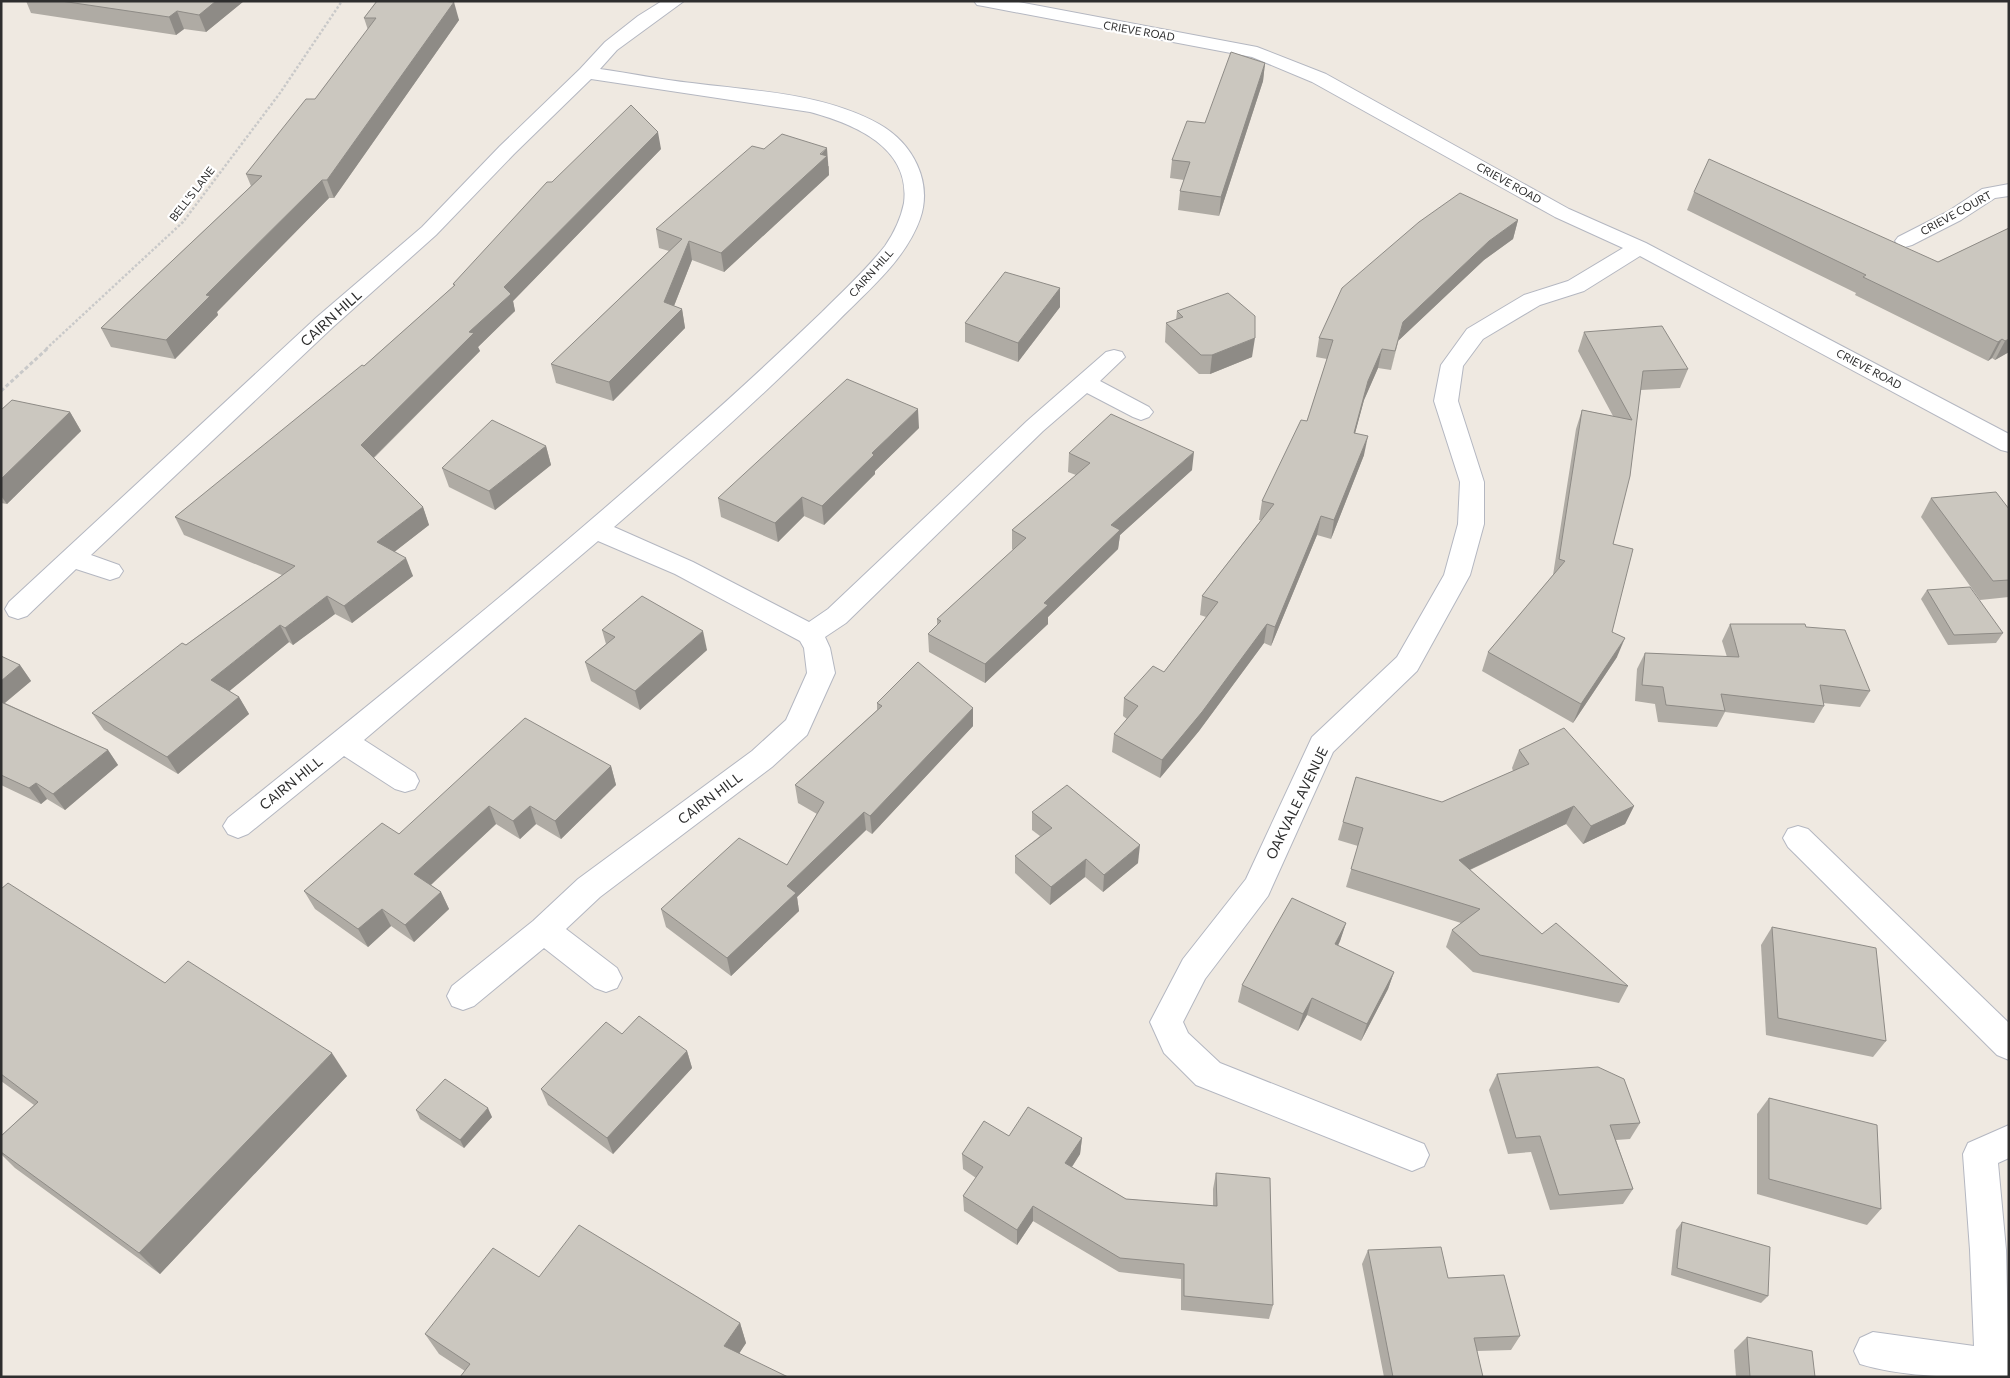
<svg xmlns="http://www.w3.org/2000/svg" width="2010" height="1378" font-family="Commissioner,sans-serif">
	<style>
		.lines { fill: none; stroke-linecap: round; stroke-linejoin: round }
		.street-casing { stroke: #b4b7c1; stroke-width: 2 }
		.path-far1 { stroke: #c9c9c9; stroke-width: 2.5; stroke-dasharray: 2.5 2; stroke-linecap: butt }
		.path { stroke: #c9c9c9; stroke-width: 3; stroke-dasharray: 4 2.5; stroke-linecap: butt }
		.street { fill: #fff; fill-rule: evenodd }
		.wall { fill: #afaba4 }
		.shaded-wall { fill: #8e8b86 }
		.building { fill: #cbc7bf; stroke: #8e8b86 }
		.labels { text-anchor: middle; stroke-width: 4.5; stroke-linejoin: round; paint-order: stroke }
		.far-street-label { font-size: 11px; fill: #2e2e2e; stroke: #fff }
		.street-label { font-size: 14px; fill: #2e2e2e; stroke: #fff }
	</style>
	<rect width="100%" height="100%" fill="#efe9e1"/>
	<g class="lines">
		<defs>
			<g id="street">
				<path d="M662,1H684L617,50L600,69C631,73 661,80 692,83C754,91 823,93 879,124C913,143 933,182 920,219C905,261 866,292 836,323C765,394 690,461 614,527L693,562L809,622L828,609L1027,421L1106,352L1114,350L1122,352L1125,357L1100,381L1149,407L1153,412L1149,417L1141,420L1133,417L1087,393L1043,431L846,623L825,637L830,648L835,673L807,735L772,767L600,897L566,929L617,968L622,978L617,988L606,992L595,988L544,948L474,1006L463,1010L452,1006L447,996L452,986L533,921L578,879L752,751L786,720L807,673L804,648L800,641L675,574L598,541L364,740L415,773L419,781L415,789L405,792L395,789L344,756L248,834L238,838L228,834L223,826L228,818C384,693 539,568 688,435C734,395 778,354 822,312C843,291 866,270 885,246C894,233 901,218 904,203C911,147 854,124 810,112L591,79L514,154L436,235L333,327L91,555L119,565L123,571L119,577L110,580L76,569L27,616L18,619L9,616L5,609L9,602L317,317L422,227L500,146L580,69L605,42L638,16Z"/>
				<polygon points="974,1 1013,1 1257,47 1326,74 1569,209 1646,243 2009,434 2009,452 2001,450 1640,256 1584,291 1540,305 1483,339 1463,366 1458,401 1484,482 1484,524 1470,575 1417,671 1333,752 1268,896 1205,979 1183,1022 1188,1033 1220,1063 1424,1144 1429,1155 1424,1166 1412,1171 1196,1085 1164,1053 1150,1022 1183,959 1246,879 1312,737 1397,657 1444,575 1458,524 1460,482 1434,401 1441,365 1467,329 1524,295 1568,281 1623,248 1555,217 1312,82 1252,57 983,6 977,5"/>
				<polygon points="2009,184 2009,196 1995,198 1961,220 1912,245 1905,247 1898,245 1895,241 1898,237 1947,212 1982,189"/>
				<polygon points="1798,826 1808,829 2009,1023 2009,1060 1997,1055 1788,847 1783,838 1788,829"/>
				<path d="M2009,1125V1158L1998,1163L2006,1250L2009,1377C1961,1377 1905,1378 1860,1364L1854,1351L1860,1338L1873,1332L1974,1346L1970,1250L1963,1154L1968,1143Z"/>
			</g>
		</defs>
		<use href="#street" class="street-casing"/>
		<polyline class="path-far1" points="46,349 183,222 280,93 342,1"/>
		<polyline class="path" points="1,391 48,348"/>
		<use href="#street" class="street"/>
	</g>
	<g class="wall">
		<polygon points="26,1 244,1 206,32 184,29 176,35 31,13"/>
		<polygon points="377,1 447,1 459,20 334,198 329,198 217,312 218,315 175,359 111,347 101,328 251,186 246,174 315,99 368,30 364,18"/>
		<polygon points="1265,63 1263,81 1219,216 1178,210 1180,191 1184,180 1170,178 1172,160 1205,123"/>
		<polygon points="661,149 513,301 515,311 478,347 480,351 374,458 423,507 429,525 394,552 413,576 352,623 335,614 293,645 289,642 229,691 239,697 249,714 178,774 104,730 92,713 282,575 184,535 175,517 364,366 454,286 453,284 552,182"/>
		<polygon points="829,166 829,175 724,272 692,260 674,306 682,309 685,328 613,401 556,383 551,364 669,251 659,248 656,229"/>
		<polygon points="1694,192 1938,262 2009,228 2009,352 1995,360 1992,358 1988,361 1855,295 1856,293 1687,210"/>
		<polygon points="1518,220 1513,239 1484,260 1398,341 1391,370 1378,368 1364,400 1355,433 1364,455 1331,539 1317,535 1271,646 1264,643 1199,731 1160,778 1112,752 1114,734 1127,719 1123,716 1124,698 1164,672 1206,617 1200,615 1202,596 1261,520 1259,520 1262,501 1307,421 1327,359 1316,357 1319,338"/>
		<polygon points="1060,288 1060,307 1018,362 965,342 965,323"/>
		<polygon points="1177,311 1252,357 1210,374 1199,374 1165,342 1166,323 1176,320"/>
		<polygon points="1584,332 1688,369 1680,388 1641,390 1613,544 1612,632 1617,657 1573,723 1482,671 1488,652 1553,575 1576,429 1582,410 1613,416 1578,351"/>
		<polygon points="1,410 70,412 81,431 7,504 1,503"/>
		<polygon points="919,428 875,471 875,474 824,525 804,516 778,542 721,517 718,498"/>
		<polygon points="546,446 551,465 495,510 449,487 442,468"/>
		<polygon points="1069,453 1192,470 1120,535 1118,549 1048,617 1048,624 985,683 929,652 928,634 937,625 937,619 1013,550 1012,549 1012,530 1076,475 1068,472"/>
		<polygon points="1931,498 2009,509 2009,597 1980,600 1921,517"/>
		<polygon points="1927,590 2003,633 1996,643 1948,645 1921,599"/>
		<polygon points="1730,624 1806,627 1870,691 1860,707 1823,703 1824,706 1814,723 1725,712 1717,727 1658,722 1655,704 1635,701 1637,669 1645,653 1727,657 1722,641"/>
		<polygon points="602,630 707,650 640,710 591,681 585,662 606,644"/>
		<polygon points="1,656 20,665 31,681 5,703 108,750 118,765 65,810 47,799 41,804 1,785"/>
		<polygon points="877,703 973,726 872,834 866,830 797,897 799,911 731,976 666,927 661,909 787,865 817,814 798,803 795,785 877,710"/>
		<polygon points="1519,750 1634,806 1625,824 1583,844 1566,824 1470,870 1542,934 1628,986 1619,1003 1473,972 1446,947 1452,930 1461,923 1346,887 1358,846 1338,840 1343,822 1442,802 1513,771 1512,768"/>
		<polygon points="611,766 616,785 561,839 536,824 520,839 496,824 431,885 441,892 449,909 414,942 391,926 368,947 315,909 304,891 399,834"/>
		<polygon points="1032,812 1138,863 1103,892 1085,877 1050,905 1015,873 1015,856 1040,836 1032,830"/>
		<polygon points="1,889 165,983 347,1076 160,1274 15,1168 1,1154 1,1136 34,1105 1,1081"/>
		<polygon points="1346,923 1340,941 1338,946 1394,972 1388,989 1361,1041 1307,1015 1298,1031 1238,1002 1242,985"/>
		<polygon points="1772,927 1886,1041 1873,1057 1766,1035 1761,945"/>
		<polygon points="622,1034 687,1051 692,1068 613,1154 548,1105 541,1089"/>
		<polygon points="1497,1074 1640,1123 1630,1139 1616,1140 1633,1189 1623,1204 1550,1210 1531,1152 1508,1154 1489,1090"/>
		<polygon points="1769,1098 1881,1209 1867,1225 1757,1194 1757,1114"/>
		<polygon points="416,1110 492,1117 464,1148 420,1119"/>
		<polygon points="1009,1136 1082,1138 1080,1154 1072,1167 1126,1199 1213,1206 1213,1189 1216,1173 1273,1305 1269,1319 1181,1310 1181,1279 1119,1272 1033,1221 1017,1245 964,1211 963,1196 976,1178 963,1169 962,1154"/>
		<polygon points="1682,1222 1768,1296 1761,1303 1671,1275 1676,1230"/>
		<polygon points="1368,1250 1448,1278 1520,1336 1511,1350 1477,1351 1483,1377 1384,1377 1362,1264"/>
		<polygon points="539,1277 740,1323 746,1343 739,1353 465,1371 439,1354 425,1334"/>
		<polygon points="1747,1337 1815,1377 1736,1377 1734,1350"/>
	</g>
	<g class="shaded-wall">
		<polygon points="216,1 244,1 206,32 199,15"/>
		<polygon points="454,2 459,20 334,198 327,180"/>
		<polygon points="177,11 184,29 176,35 169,17"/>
		<polygon points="1265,63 1263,81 1219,216 1221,197"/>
		<polygon points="658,132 661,149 513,301 515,311 478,347 480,351 368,463 361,445 469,332 504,287"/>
		<polygon points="827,148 829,175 724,272 721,253"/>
		<polygon points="322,180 329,198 217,312 218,315 175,359 166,340 206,295"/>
		<polygon points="1518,220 1513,239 1484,260 1398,341 1391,370 1403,322 1489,241"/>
		<polygon points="689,241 692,260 668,321 664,302"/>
		<polygon points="1060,288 1060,307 1018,362 1018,343"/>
		<polygon points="682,309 685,328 613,401 609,382"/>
		<polygon points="1255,338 1252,357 1210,374 1212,355"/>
		<polygon points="2002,339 1992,358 1988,361 1998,342"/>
		<polygon points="2009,339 2009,352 1995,360 2005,341"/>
		<polygon points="1382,349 1378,368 1364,400 1350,452 1354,433 1368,381"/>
		<polygon points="918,409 919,428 875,471 875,474 824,525 822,506 872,453"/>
		<polygon points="70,412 81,431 7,504 1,496 1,479"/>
		<polygon points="1368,436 1364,455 1331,539 1334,520"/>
		<polygon points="546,446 551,465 495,510 489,491"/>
		<polygon points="1194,452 1192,470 1120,535 1118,549 1048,617 1048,624 985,683 985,664 1044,603 1111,525"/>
		<polygon points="802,497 804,516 778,542 775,523"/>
		<polygon points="423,507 429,525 384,560 377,542"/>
		<polygon points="1321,516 1317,535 1271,646 1275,627"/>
		<polygon points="406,558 413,576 352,623 344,606"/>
		<polygon points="327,596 335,614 293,645 285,628"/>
		<polygon points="1267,624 1264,643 1199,731 1160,778 1162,760"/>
		<polygon points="280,625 289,642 221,698 211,680"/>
		<polygon points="703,631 707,650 640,710 635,691"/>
		<polygon points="1625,638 1617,657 1573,723 1581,704"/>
		<polygon points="20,665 31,681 1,706 1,681"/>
		<polygon points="239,697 249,714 178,774 167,757"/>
		<polygon points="973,708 973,726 872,834 870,816"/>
		<polygon points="108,750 118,765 65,810 53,794"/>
		<polygon points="611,766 616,785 561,839 555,821"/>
		<polygon points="36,783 47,799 41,804 29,788"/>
		<polygon points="489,806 496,824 423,892 414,874"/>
		<polygon points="530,806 536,824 520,839 513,821"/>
		<polygon points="1574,806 1566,824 1452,878 1459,860"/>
		<polygon points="1634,806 1625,824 1583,844 1591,826"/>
		<polygon points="864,812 866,830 797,897 799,911 731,976 727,958 787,886"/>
		<polygon points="1140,845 1138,863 1103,892 1104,875"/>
		<polygon points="1086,859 1085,877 1050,905 1051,887"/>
		<polygon points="441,892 449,909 414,942 405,925"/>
		<polygon points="382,909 391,926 368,947 358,929"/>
		<polygon points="1346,923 1340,941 1330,961 1335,944"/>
		<polygon points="1394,972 1388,989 1361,1041 1367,1024"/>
		<polygon points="1312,998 1307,1015 1298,1031 1303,1014"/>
		<polygon points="687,1051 692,1068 613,1154 607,1138"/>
		<polygon points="332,1053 347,1076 160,1274 139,1253"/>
		<polygon points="488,1108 492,1117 464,1148 460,1140"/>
		<polygon points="1082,1138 1080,1154 1064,1179 1065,1163"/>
		<polygon points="1033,1206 1033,1221 1017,1245 1017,1230"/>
		<polygon points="740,1323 746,1343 731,1366 724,1346"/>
	</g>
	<g class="building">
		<polygon points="61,1 216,1 199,15 177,11 169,17"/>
		<polygon points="377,1 440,1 454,2 327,180 322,180 206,295 210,296 166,340 101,328 262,176 246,174 306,99 315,99 376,18 364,18"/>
		<polygon points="1231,52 1265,63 1221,197 1180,191 1190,162 1172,160 1187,121 1205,123"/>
		<polygon points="631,105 658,132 504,287 511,294 469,332 474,333 361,445 423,507 377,542 406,558 344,606 327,596 285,628 280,625 211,680 239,697 167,757 92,713 182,643 186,645 295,566 175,517 362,365 364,366 455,285 453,284 547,182 552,182"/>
		<polygon points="782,134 827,148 820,154 827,156 721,253 689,241 664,302 682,309 609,382 551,364 682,239 656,229 752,146 764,149"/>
		<polygon points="1709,159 1938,262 2009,228 2009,339 2005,341 2002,339 1998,342 1863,277 1866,275 1694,192"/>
		<polygon points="1460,193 1518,220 1489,241 1403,322 1395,351 1382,349 1368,381 1354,433 1368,436 1334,520 1321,516 1275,627 1267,624 1202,712 1162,760 1114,734 1138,706 1124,698 1153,666 1164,672 1218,602 1202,596 1274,504 1262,501 1301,420 1307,421 1333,340 1319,338 1342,288 1419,222"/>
		<polygon points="1005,272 1060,288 1018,343 965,323"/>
		<polygon points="1228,293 1255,316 1255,338 1212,355 1201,355 1166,323 1183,317 1177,311"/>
		<polygon points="1662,326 1688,369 1643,371 1630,476 1613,544 1633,549 1612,632 1625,638 1581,704 1488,652 1565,561 1559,559 1582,410 1632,420 1584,332"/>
		<polygon points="847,379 918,409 872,453 874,455 822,506 802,497 775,523 718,498"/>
		<polygon points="12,400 70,412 1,479 1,410"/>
		<polygon points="1111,414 1194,452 1111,525 1120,530 1044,603 1048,605 985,664 928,634 941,621 937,619 1026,538 1012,530 1090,463 1069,453"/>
		<polygon points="492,420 546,446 489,491 442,468"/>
		<polygon points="1996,492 2009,509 2009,580 1993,581 1931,498"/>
		<polygon points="1970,587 2003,633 1954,635 1927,590"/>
		<polygon points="642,596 703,631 635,691 585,662 615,637 602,630"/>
		<polygon points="1730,624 1805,624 1806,627 1845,630 1870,691 1820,685 1824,706 1721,694 1725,711 1666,705 1663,687 1642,685 1645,653 1739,657"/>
		<polygon points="1,656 20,665 1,681"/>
		<polygon points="918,662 973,708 870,816 864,812 787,886 796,893 727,958 661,909 739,838 787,865 824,802 795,785 882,706 877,703"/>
		<polygon points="1,702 108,750 53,794 36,783 29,788 1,775"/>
		<polygon points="525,718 611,766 555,821 530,806 513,821 489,806 414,874 441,892 405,925 382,909 358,929 304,891 382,823 399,834"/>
		<polygon points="1564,728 1634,806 1591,826 1574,806 1459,860 1542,934 1556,923 1628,986 1480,955 1452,930 1480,909 1351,869 1363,828 1343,822 1356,777 1442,802 1529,764 1519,750"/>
		<polygon points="1067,785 1140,845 1104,875 1086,859 1051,887 1015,856 1052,828 1032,812"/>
		<polygon points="8,883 165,983 188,961 332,1053 139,1253 1,1152 1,1136 38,1102 1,1074 1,889"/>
		<polygon points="1292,898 1346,923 1335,944 1394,972 1367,1024 1312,998 1303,1014 1242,985"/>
		<polygon points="1772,927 1876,948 1886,1041 1778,1018"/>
		<polygon points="639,1016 687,1051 607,1138 541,1089 606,1022 622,1034"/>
		<polygon points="1598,1067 1624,1079 1640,1123 1610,1125 1633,1189 1559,1195 1540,1136 1516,1138 1497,1074"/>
		<polygon points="445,1079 488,1108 460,1140 416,1110"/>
		<polygon points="1769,1098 1877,1125 1881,1209 1769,1179"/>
		<polygon points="1028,1107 1082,1138 1065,1163 1126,1199 1217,1206 1216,1173 1270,1178 1273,1305 1184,1296 1184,1264 1120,1258 1033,1206 1017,1230 963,1196 983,1167 962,1154 984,1121 1009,1136"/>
		<polygon points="1682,1222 1770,1247 1768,1296 1677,1268"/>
		<polygon points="579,1225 740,1323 724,1346 788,1377 460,1377 470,1364 425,1334 493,1248 539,1277"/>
		<polygon points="1441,1247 1448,1278 1504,1275 1520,1336 1474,1338 1483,1377 1393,1377 1368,1250"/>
		<polygon points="1747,1337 1812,1351 1815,1377 1750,1377"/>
	</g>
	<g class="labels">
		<g class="far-street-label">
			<text transform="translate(1139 31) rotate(10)" y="4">CRIEVE ROAD</text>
			<text transform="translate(1509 183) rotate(29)" y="4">CRIEVE ROAD</text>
			<text transform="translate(192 194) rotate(-52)" y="4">BELL'S LANE</text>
			<text transform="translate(1956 213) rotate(-29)" y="4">CRIEVE COURT</text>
			<text transform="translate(871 273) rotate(-48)" y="4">CAIRN HILL</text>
			<text transform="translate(1869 369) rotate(28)" y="4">CRIEVE ROAD</text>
		</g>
		<g class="street-label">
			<text transform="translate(331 318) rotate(-42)" y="5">CAIRN HILL</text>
			<text transform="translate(291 783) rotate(-39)" y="5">CAIRN HILL</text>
			<text transform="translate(710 798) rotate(-37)" y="5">CAIRN HILL</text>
			<text transform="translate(1297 803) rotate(-64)" y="5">OAKVALE AVENUE</text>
		</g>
	</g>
	<rect width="2010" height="1378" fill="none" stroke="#2e2e2e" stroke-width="5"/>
</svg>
